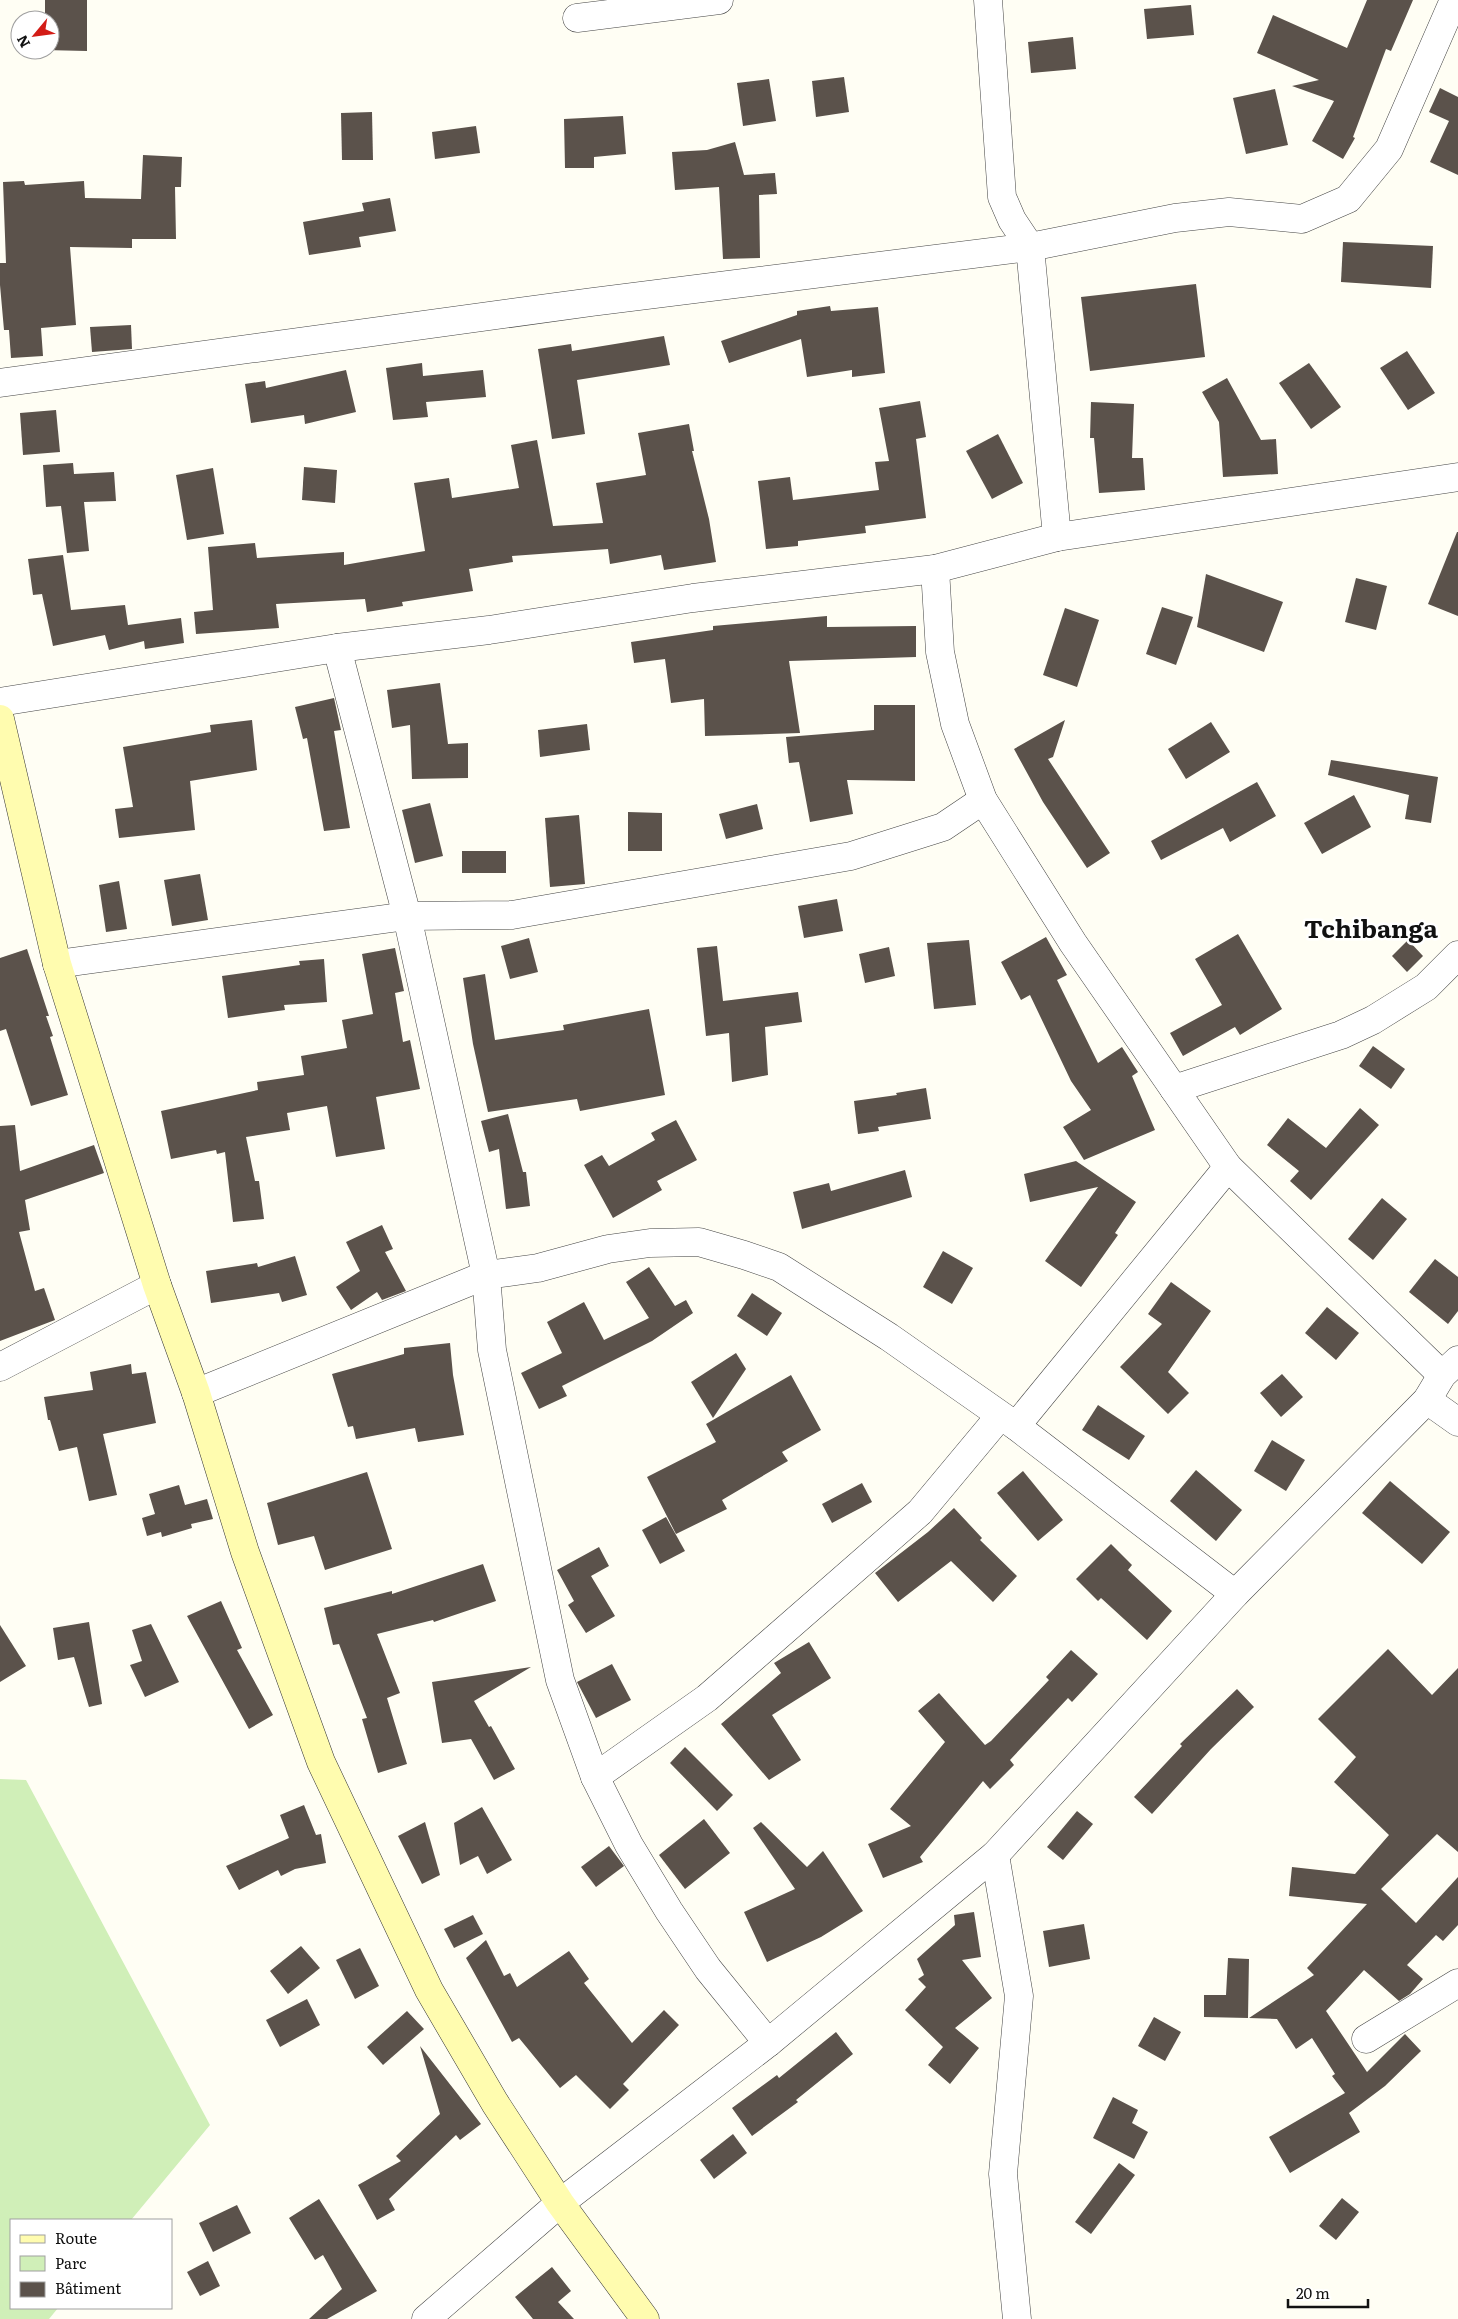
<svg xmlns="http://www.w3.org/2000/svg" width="1458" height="2319" font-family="Literata,serif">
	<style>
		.green { fill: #d0efb8 }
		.building { fill: #5b524b }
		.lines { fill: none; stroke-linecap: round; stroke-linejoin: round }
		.minor-casing { stroke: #444; stroke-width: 29 }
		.secondary-casing { stroke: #333; stroke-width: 29 }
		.minor { stroke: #fff; stroke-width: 28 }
		.secondary { stroke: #fffcaf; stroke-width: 28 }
		.labels { text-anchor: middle; stroke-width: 5; stroke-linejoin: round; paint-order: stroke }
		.town-label { font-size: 25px; font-weight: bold; fill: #111; stroke: #fff }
	</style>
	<rect width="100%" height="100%" fill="#fffef4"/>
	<polygon class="green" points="0,1779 26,1780 210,2125 131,2220 11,2220 11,2308 58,2308 49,2319 0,2319"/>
	<g class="building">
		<polygon points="45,0 87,0 87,51 44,50 50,50 50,20 45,20"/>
		<polygon points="1367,0 1413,0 1391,51 1386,49 1353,137 1355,138 1343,159 1312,141 1334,101 1292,86 1319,80 1257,53 1273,15 1347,48"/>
		<polygon points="1191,5 1194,35 1147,39 1144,9"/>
		<polygon points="1073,37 1076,69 1031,73 1028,42"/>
		<polygon points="844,77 849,112 816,117 812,81"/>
		<polygon points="769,79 776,121 743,126 737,83"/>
		<polygon points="1440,88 1458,97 1458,175 1430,162 1449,121 1429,112"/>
		<polygon points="1275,89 1288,145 1246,154 1233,98"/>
		<polygon points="372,112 373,160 342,160 341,113"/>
		<polygon points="623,116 626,154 594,157 594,168 565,168 564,119"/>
		<polygon points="476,126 480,153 435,159 432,132"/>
		<polygon points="735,142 744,175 775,173 777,194 759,195 760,258 723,259 719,187 675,190 672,152 707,150"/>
		<polygon points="143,155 182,157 181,187 175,187 176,239 132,239 132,248 70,247 76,325 41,328 43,356 11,358 9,330 4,330 0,285 0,263 6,263 3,182 24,181 25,185 84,181 85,198 141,199"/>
		<polygon points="390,198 396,231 359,237 361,247 309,255 303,222 364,211 362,203"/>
		<polygon points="1343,242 1433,246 1431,288 1341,282"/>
		<polygon points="1196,284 1205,357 1090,371 1081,297"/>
		<polygon points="830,306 831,311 878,307 885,373 852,377 852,370 807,377 801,339 729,363 721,341 797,315 797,311"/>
		<polygon points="131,325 132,349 92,352 90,327"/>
		<polygon points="664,336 670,365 577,380 585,434 552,439 538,349 571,344 572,351"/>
		<polygon points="1407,351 1435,393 1408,410 1380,368"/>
		<polygon points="422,363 423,376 483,370 486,397 426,402 428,417 393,420 386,368"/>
		<polygon points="1309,363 1341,407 1311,429 1279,383"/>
		<polygon points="346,370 356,412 305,424 304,415 251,423 245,384 265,381 266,388"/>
		<polygon points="1227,378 1261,440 1276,439 1278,474 1223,477 1219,422 1202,392"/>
		<polygon points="920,401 926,437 916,439 926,518 865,526 866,533 798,541 798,546 766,549 758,481 790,477 793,500 879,490 875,462 889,461 879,408"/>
		<polygon points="1091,402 1134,404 1132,458 1143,458 1145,490 1099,493 1094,438 1090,438"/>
		<polygon points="56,410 60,452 23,455 20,413"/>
		<polygon points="689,424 694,451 692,451 709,519 716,562 664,570 661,555 610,564 608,549 512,556 513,562 469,569 473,591 402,602 403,606 367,612 365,599 276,604 279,628 196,634 194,612 213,610 208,547 255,543 257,558 344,552 344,565 425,551 414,483 449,478 452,498 519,488 511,445 537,440 553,526 603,523 596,483 646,475 638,433"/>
		<polygon points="998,434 1023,483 992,499 966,451"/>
		<polygon points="73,463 74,474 114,472 116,501 84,502 89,551 67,553 61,506 46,507 43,465"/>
		<polygon points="304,467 337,470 335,503 302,500"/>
		<polygon points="213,468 224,534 187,540 176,475"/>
		<polygon points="1457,532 1458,532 1458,616 1428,604"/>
		<polygon points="63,555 71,610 125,605 128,625 181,618 184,643 145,649 144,641 109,650 105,635 53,646 42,594 33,595 28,559"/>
		<polygon points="1206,574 1283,602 1264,652 1197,627"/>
		<polygon points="1356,578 1387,586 1376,630 1345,622"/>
		<polygon points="1162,607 1193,617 1176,665 1146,654"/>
		<polygon points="1065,608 1099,620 1077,687 1043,675"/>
		<polygon points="827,616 827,627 916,626 916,657 789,661 800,733 705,736 704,699 671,703 665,659 634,663 631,642 713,630 713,626"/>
		<polygon points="440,683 448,744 468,743 468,778 412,779 410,725 392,728 387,690"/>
		<polygon points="334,698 341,730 334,731 350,828 324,831 307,738 303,739 295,707"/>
		<polygon points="874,705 915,705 915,781 847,780 853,814 810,822 799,762 789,763 786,737 874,730"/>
		<polygon points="252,720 257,770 190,781 195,830 119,838 115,809 133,807 123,747 211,732 210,725"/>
		<polygon points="1065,720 1053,757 1048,759 1110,853 1087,868 1043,802 1014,749"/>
		<polygon points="1211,722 1230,752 1186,779 1168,749"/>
		<polygon points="587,724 590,750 540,757 538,730"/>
		<polygon points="1331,760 1438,777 1431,823 1405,819 1409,795 1328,775"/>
		<polygon points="1257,782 1276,816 1230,842 1223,828 1161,860 1151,841"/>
		<polygon points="1354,795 1371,827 1322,854 1304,823"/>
		<polygon points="430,803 443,856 415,863 402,810"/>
		<polygon points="757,804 763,829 726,839 719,814"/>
		<polygon points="628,812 662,813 662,851 628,851"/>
		<polygon points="579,815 585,884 550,887 545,818"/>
		<rect x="462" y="851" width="44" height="22"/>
		<polygon points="200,874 208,920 172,926 164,880"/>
		<polygon points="119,881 127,929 106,932 99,885"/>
		<polygon points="837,899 843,931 804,938 798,906"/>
		<polygon points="1238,934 1282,1009 1240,1035 1235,1027 1183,1056 1170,1033 1222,1005 1195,959"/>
		<polygon points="1046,937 1067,975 1057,980 1098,1063 1122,1047 1138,1072 1132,1076 1155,1130 1084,1160 1063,1127 1091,1110 1071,1081 1030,995 1021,1000 1001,962"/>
		<polygon points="529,938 538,972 510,979 501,946"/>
		<polygon points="969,940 976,1005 934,1009 927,943"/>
		<polygon points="1408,940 1423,956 1407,972 1392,956"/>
		<polygon points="717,946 723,1001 798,992 802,1022 765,1027 768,1075 732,1082 729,1033 706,1036 697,948"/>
		<polygon points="889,947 895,976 865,983 859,954"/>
		<polygon points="395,948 404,991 395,993 403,1042 410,1040 420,1089 376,1097 385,1149 336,1157 327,1106 287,1113 290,1130 246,1137 255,1181 259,1181 264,1219 233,1222 225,1152 217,1154 216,1150 171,1159 161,1111 258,1090 257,1082 304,1075 301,1056 347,1048 342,1020 373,1014 362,954"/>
		<polygon points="27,949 49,1016 46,1016 53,1036 50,1037 68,1095 31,1106 6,1029 0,1031 0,958"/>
		<polygon points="324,959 327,1002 284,1005 285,1010 228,1018 222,976 300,965 299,961"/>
		<polygon points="485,974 495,1040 564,1030 563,1025 649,1009 665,1095 580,1111 577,1099 488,1112 473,1044 463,978"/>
		<polygon points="1373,1046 1405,1069 1391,1089 1359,1066"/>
		<polygon points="926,1088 931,1119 878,1127 879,1131 858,1134 854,1101 897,1095 896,1093"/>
		<polygon points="1360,1108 1379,1125 1311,1200 1290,1181 1299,1171 1267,1145 1288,1118 1326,1148"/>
		<polygon points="508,1114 523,1172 526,1172 530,1206 506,1209 499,1149 489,1152 481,1121"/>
		<polygon points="676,1120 697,1160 657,1181 662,1190 613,1218 584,1165 602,1155 609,1166 655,1140 651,1133"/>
		<polygon points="15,1125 20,1171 94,1145 104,1173 25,1200 30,1230 19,1232 35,1291 44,1288 55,1320 0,1341 0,1126"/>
		<polygon points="1076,1161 1136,1202 1115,1233 1118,1235 1081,1287 1045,1261 1098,1187 1030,1202 1024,1174"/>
		<polygon points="905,1170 912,1197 802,1229 793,1192 829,1183 831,1191"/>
		<polygon points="1382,1198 1407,1219 1373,1260 1348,1239"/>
		<polygon points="382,1225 393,1249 385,1252 406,1291 382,1300 377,1292 351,1310 336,1287 360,1271 346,1242"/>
		<polygon points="943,1251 973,1268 952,1304 923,1287"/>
		<polygon points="295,1256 307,1295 282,1302 279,1293 211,1303 206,1271 257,1263 258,1267"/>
		<polygon points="1435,1259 1458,1277 1458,1311 1448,1324 1409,1292"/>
		<polygon points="649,1267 675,1306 686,1300 693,1313 652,1341 562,1386 567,1396 539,1409 521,1373 562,1353 547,1322 584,1302 604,1340 649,1318 626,1282"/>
		<polygon points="1171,1282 1211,1311 1168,1372 1189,1393 1168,1414 1120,1367 1162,1324 1148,1314"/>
		<polygon points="752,1293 782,1313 767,1336 737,1316"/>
		<polygon points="1327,1307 1359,1333 1336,1360 1305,1333"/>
		<polygon points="450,1343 453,1375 464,1435 418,1442 415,1428 356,1439 353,1426 348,1427 332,1374 404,1354 404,1348"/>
		<polygon points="736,1353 746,1369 713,1418 691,1382"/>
		<polygon points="131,1364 132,1374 146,1372 156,1423 103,1434 117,1495 89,1501 77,1447 59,1451 50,1420 48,1420 44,1397 93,1390 90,1372"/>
		<polygon points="1282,1374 1303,1397 1281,1417 1260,1393"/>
		<polygon points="791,1375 821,1430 782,1452 788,1461 722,1500 727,1509 676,1534 647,1477 716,1442 706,1424"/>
		<polygon points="1098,1405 1145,1436 1129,1460 1082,1430"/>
		<polygon points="1272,1440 1305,1460 1286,1491 1254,1471"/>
		<polygon points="1196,1470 1242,1510 1216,1541 1170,1501"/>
		<polygon points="1023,1471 1063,1520 1038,1541 997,1493"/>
		<polygon points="367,1472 392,1549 325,1570 314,1536 278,1545 267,1503"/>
		<polygon points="1390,1481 1450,1532 1422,1564 1362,1513"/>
		<polygon points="862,1483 872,1502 832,1523 822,1504"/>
		<polygon points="179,1485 185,1505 207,1499 213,1519 191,1524 192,1528 162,1537 161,1532 147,1536 142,1518 155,1514 149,1494"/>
		<polygon points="954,1508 982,1538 980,1540 1017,1576 993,1602 951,1561 898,1602 875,1573 928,1532"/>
		<polygon points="666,1517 685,1551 660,1564 642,1530"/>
		<polygon points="1111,1544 1132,1565 1128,1570 1172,1611 1147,1640 1101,1598 1098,1601 1076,1579"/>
		<polygon points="599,1547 609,1566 591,1576 615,1616 586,1633 568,1605 574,1601 557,1570"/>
		<polygon points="483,1564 496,1601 434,1622 433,1620 377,1634 400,1693 387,1698 407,1764 378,1773 362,1719 367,1718 339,1644 333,1645 324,1608 392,1591 392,1594"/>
		<polygon points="221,1601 242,1648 237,1650 273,1715 249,1729 187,1616"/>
		<polygon points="89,1622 102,1704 89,1707 74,1657 58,1660 53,1628"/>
		<polygon points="151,1624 179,1682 145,1697 130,1665 142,1661 132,1630"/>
		<polygon points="0,1625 26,1666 0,1682"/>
		<polygon points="809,1642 831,1678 772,1715 801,1760 769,1780 721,1724 781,1673 774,1663"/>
		<polygon points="1388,1649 1432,1695 1458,1668 1458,1852 1437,1834 1381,1889 1416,1923 1458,1877 1458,1925 1443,1941 1436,1935 1407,1965 1423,1979 1410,1994 1399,2001 1364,1970 1326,2011 1367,2072 1405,2034 1421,2051 1385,2086 1349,2113 1360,2132 1290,2173 1269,2137 1345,2093 1332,2076 1335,2074 1312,2038 1296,2049 1277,2019 1249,2018 1314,1975 1307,1968 1367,1904 1289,1896 1292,1867 1355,1874 1389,1835 1334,1782 1356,1757 1318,1719"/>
		<polygon points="1071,1650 1098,1674 1072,1702 1068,1698 1010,1760 1014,1765 990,1789 983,1781 920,1857 923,1862 883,1878 868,1844 911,1826 890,1809 945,1742 918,1711 939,1693 985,1745 991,1741 1049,1680 1046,1677"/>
		<polygon points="612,1664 631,1700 596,1718 577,1682"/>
		<polygon points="531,1667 474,1701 489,1727 491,1726 515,1769 494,1780 471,1739 442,1743 432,1682"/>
		<polygon points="1237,1689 1254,1707 1211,1749 1152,1814 1134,1797 1182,1746 1180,1744"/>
		<polygon points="685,1747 733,1795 717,1811 670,1763"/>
		<polygon points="304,1805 316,1835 321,1834 326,1863 295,1869 281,1876 278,1870 239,1890 226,1866 289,1838 280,1815"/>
		<polygon points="482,1807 512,1860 487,1874 478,1856 460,1865 454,1823"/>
		<polygon points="1077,1811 1093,1824 1063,1860 1047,1847"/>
		<polygon points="704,1819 730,1853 685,1889 659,1855"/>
		<polygon points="425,1822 440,1875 422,1884 398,1836"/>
		<polygon points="761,1822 807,1867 823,1851 863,1911 821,1937 767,1962 744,1912 795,1889 753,1828"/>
		<polygon points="609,1846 624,1866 596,1887 581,1867"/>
		<polygon points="974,1912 981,1957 962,1960 992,1998 955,2028 979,2048 950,2084 928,2065 943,2047 905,2010 926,1987 918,1979 924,1975 917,1959 955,1925 954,1915"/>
		<polygon points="473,1915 483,1934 454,1948 444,1929"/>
		<polygon points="1084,1924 1090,1959 1049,1967 1043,1931"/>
		<polygon points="486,1940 504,1976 510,1973 517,1987 569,1951 589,1979 584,1983 632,2043 664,2010 679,2025 623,2084 629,2090 610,2109 576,2075 560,2088 519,2038 512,2042 466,1958"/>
		<polygon points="301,1946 320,1968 288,1994 270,1971"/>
		<polygon points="360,1948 379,1986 355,1999 336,1960"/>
		<polygon points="1228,1958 1249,1959 1248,2018 1204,2017 1204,1995 1226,1995"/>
		<polygon points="307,1999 320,2025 280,2047 266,2020"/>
		<polygon points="407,2011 424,2029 383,2065 367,2047"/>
		<polygon points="1154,2017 1181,2032 1165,2061 1138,2046"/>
		<polygon points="836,2032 853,2054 796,2100 798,2102 752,2136 732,2108 777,2075 779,2078"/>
		<polygon points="420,2046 481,2124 460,2140 456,2135 389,2199 395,2210 377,2220 358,2185 401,2161 396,2156 440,2114"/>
		<polygon points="1113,2097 1138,2110 1132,2123 1148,2132 1134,2159 1093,2138"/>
		<polygon points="733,2134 747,2153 714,2179 700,2160"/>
		<polygon points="1119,2163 1135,2175 1091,2234 1075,2222"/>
		<polygon points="1342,2198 1359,2212 1336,2240 1319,2226"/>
		<polygon points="319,2199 377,2291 327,2319 309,2319 342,2289 323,2255 315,2260 289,2218"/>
		<polygon points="237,2205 251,2233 213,2252 199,2223"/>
		<polygon points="208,2261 220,2286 200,2296 187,2272"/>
		<polygon points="552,2267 571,2291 558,2302 574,2319 533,2319 515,2297"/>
	</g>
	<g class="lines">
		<defs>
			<g id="minor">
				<polyline points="988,0 1002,197 1012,220 1030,247 1057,537"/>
				<polyline points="577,18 719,0"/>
				<polyline points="0,383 592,302 1030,247 1175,218 1229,212 1302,219 1348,199 1389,149 1454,0"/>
				<polyline points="935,569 940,652 955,724 983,800 1073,943 1228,1167 1442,1375"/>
				<polyline points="0,702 337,648 489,630 693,598 935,569 1057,537 1458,477"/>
				<polyline points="57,964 407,916 512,915 851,856 943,827 983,800"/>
				<polyline points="1174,1089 1341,1035 1373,1020 1426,987 1458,955"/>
				<polyline points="0,1367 157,1285"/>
				<polyline points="196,1393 486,1275 407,916 337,648"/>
				<polyline points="1427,1400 1458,1422"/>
				<polyline points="1016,1426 1235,1594"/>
				<polyline points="595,1777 707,1698 920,1512 1000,1416"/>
				<polyline points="995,1855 1019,1996 1003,2174 1017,2319"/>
				<polyline points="1366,2039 1458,1983"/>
				<polyline points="768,2043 708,1969 669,1911 629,1845 595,1777 560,1680 492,1350 486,1275 538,1268 608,1249 650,1243 699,1242 744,1255 779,1267 889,1337 1016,1426 1228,1167"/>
				<polyline points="426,2319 560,2203 768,2043 995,1855 1235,1594 1427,1400 1442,1375 1458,1360"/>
			</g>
			<polyline id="secondary" points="0,719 57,964 157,1285 196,1393 245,1552 321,1762 429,1990 495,2103 560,2203 645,2319"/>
		</defs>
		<use href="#minor" class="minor-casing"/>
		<use href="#secondary" class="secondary-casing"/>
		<use href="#minor" class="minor"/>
		<use href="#secondary" class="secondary"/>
	</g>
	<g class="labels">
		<g class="town-label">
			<text x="1371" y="938">Tchibanga</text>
		</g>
	</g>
	<rect x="10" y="2219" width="162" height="90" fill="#ffffff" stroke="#a0a0a0"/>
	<rect x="20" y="2235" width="25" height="8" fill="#fffcaf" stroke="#a0a0a0"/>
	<text x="55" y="2244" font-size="15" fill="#111111">Route</text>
	<rect x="20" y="2256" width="25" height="15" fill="#d0efb8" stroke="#a0a0a0"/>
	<text x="55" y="2269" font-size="15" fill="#111111">Parc</text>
	<rect x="20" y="2282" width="25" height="15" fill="#5b524b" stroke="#a0a0a0"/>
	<text x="55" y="2294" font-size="15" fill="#111111">Bâtiment</text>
	<g transform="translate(35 35) rotate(241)"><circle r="24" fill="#ffffff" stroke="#a0a0a0"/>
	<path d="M0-4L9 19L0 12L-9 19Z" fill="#d31c16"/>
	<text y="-8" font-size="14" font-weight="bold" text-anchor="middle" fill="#111111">N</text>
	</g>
	<path d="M1288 2299v8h80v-8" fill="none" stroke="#111111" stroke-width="2.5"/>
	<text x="1296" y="2299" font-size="15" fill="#111111" stroke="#ffffff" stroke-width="4" paint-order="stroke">20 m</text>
</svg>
